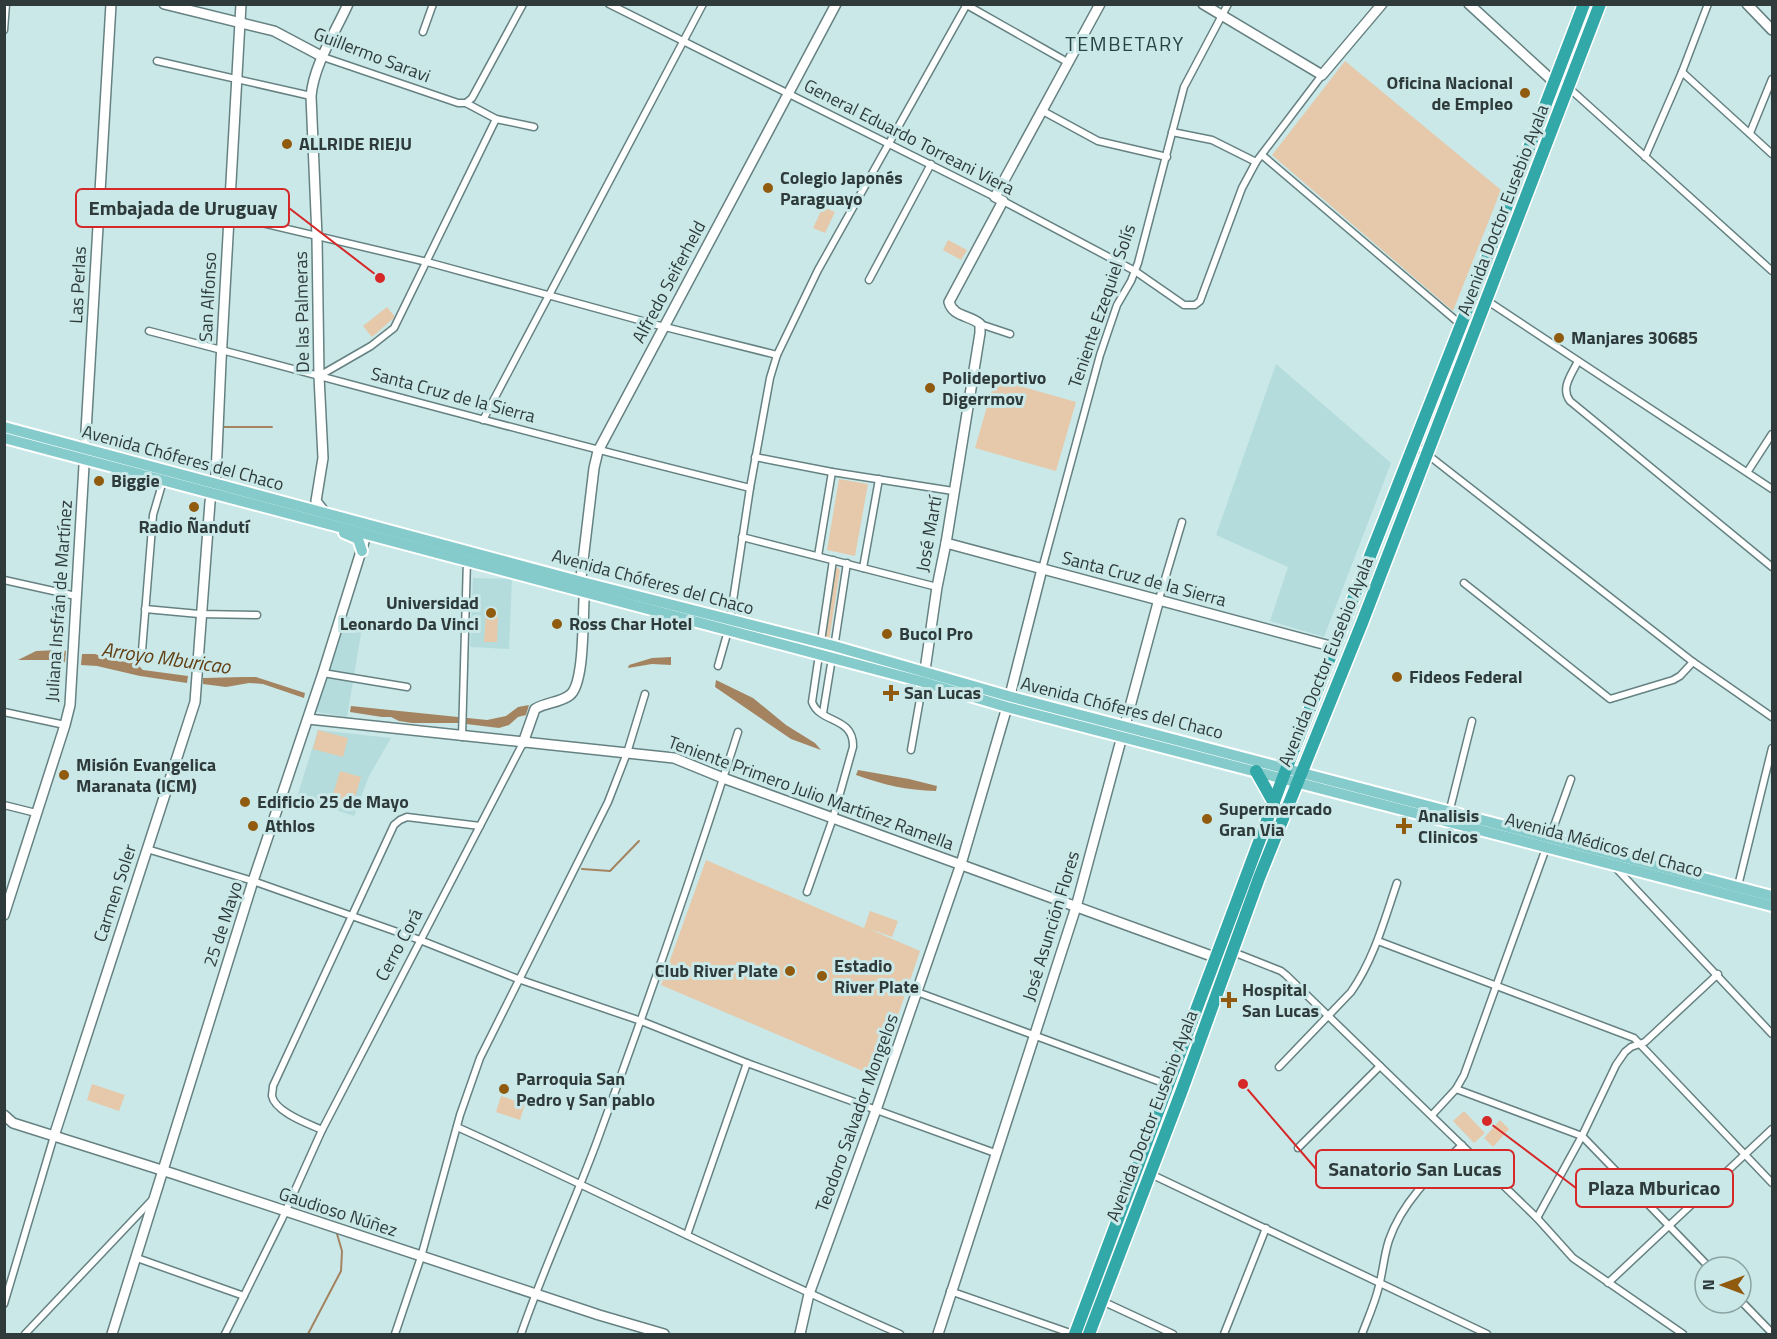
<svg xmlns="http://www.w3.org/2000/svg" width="1777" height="1339" font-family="'Titillium Web',sans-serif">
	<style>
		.built { fill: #b5dcdc }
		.green { fill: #e6c9aa }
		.water { fill: #a48460 }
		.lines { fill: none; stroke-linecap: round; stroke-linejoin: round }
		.stream { stroke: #a48460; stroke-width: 2 }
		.street-casing { stroke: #668181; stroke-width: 9 }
		.secondary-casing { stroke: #668181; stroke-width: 12 }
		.primary-casing { stroke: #fff; stroke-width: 14 }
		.highway-casing { stroke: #fff; stroke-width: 15 }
		.street { stroke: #fff; stroke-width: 6 }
		.secondary { stroke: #fff; stroke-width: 9 }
		.primary { stroke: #85cbcb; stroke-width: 10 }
		.highway { stroke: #33a8a9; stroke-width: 12 }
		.poi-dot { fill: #905b0e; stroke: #cae8e8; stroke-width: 2 }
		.labels { text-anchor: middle; stroke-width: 6; stroke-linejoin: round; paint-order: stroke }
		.street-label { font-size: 18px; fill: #2f3b3b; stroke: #cae8e8 }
		.poi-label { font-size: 18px; font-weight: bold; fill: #2f3b3b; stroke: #cae8e8; text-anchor: start }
		.neighbourhood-label { font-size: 20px; letter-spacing: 1.5px; fill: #2a4444; stroke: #cae8e8 }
		.water-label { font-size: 20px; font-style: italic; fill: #613f13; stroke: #cae8e8 }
		.leader { fill: none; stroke: #d62828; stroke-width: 2 }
		.callout-dot { fill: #d62828; stroke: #cae8e8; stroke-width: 2 }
		.callout { fill: #cae8e8; stroke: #d62828; stroke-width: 2 }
		.callout-label { font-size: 20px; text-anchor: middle; font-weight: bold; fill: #2f3b3b }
	</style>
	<rect width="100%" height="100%" fill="#cae8e8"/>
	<g class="built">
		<polygon points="1276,364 1391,463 1324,637 1270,621 1288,567 1216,535"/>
		<polygon points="473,578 512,579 509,649 470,647"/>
		<polygon points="346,616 363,622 347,717 316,712"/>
		<polygon points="318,730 391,738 369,776 354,816 297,797"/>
	</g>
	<g class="green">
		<polygon points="1345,61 1501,190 1453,311 1272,155"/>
		<polygon points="823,207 835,212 825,233 813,228"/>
		<polygon points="948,240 967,250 961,260 943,250"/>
		<polygon points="387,307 395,317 372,337 363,326"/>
		<polygon points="995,379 1076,402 1056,471 975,448"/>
		<polygon points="839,479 868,484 855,556 827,550"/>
		<polygon points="837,567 840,570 829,641 824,640 835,569"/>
		<polygon points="486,614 498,615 497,642 484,642"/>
		<polygon points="318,730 348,738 343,757 313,749"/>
		<polygon points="340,771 361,777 353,804 332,798"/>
		<polygon points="706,860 864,928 870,911 898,921 892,937 867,928 920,951 877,1077 661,985"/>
		<polygon points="92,1084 125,1095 119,1111 87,1100"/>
		<polygon points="501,1096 525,1104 520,1120 496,1112"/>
		<polygon points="1464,1111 1485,1133 1474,1143 1453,1121"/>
		<polygon points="1500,1120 1509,1129 1493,1147 1484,1138"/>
	</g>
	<g class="water">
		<polygon points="58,650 66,651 65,662 54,660 18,660 36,651"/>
		<polygon points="82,654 95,654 112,660 136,663 143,670 188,676 187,683 140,676 97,666 81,665"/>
		<polygon points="671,657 671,665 652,664 628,668 629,665 652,658"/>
		<polygon points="244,677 256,677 305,693 304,698 263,684 249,683 226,687 203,684 203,678"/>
		<polygon points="716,680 753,698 786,725 815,743 821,750 791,739 715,687"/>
		<polygon points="529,705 526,715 518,717 509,725 499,728 458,723 412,723 399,721 391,717 382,717 350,712 351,706 487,720 506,716 518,707"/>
		<path d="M858,770L909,779L937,786L936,791C906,790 884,785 856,775Z"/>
	</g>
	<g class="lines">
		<g class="stream">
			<polyline points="224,427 272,427"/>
			<polyline points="582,869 610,871 639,841"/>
			<polyline points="308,1334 341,1271 342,1251 337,1234"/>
		</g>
		<defs>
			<g id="street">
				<polyline points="609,4 995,197"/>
				<polyline points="965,4 1069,63"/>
				<polyline points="4,30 6,4"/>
				<polyline points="423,32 433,4"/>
				<polyline points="323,57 458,103 466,103 496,119 534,127"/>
				<polyline points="157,61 311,96"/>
				<polyline points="1682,72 1772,154"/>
				<polyline points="1569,88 1772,271"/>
				<polyline points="466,103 472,98 523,4"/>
				<polyline points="1041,110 1098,141 1167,157"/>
				<polyline points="1172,132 1212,140 1256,162"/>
				<polyline points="1750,133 1772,79"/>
				<polyline points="1262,155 1473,335"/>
				<polyline points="1645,157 1682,72 1708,4"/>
				<polyline points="156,198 427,262 657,325 777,355"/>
				<polyline points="1003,201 1135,271 1184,305 1195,305 1200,301 1242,188 1256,162 1322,75"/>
				<polyline points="869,280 931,164"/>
				<polyline points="1474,292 1772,489"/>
				<polyline points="980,324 1010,334"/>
				<path d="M149,331C349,383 548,439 750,488"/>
				<path d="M1578,361C1572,374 1560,388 1570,401L1772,567"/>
				<polyline points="319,376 371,346 394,328 496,119"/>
				<polyline points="483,420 703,4"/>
				<polyline points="1414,444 1693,662 1772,717"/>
				<polyline points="755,457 832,472 953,491"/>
				<polyline points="1748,471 1772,434"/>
				<polyline points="742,537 937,587"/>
				<polyline points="818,556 832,472"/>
				<polyline points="863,568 879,479"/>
				<polyline points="1042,569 1100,355 1117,305 1131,281 1138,263 1184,87 1228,4"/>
				<polyline points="4,580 76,596"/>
				<polyline points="1464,583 1610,699 1673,680 1680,676 1693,662"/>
				<polyline points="1159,599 1182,522"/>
				<polyline points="145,609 199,614 257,615"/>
				<polyline points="834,648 847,563"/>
				<polyline points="142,651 153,515 163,481"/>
				<polyline points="718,666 729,627 750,488 770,378 777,355 818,270 967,4"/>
				<polyline points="323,673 407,687"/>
				<polyline points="4,712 65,725"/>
				<polyline points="823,713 832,658"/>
				<polyline points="462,737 467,560"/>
				<polyline points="911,750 923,682"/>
				<polyline points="4,805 36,813"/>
				<polyline points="1449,813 1472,721"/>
				<polyline points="147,849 253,881 420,940 518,979 641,1021 747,1063 995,1153"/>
				<polyline points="1614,866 1772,1034"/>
				<polyline points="1737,890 1772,748"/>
				<path d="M807,892L833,818L853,747C854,716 820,724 812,702L833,560"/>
				<polyline points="1378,941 1634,1038 1772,1183"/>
				<polyline points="1233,952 1281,971 1286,975 1537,1218 1573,1258 1683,1334"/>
				<polyline points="917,992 1182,1090"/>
				<path d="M1279,1067L1351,992C1374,959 1384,921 1397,883"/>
				<polyline points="1456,1089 1582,1136 1709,1267"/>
				<polyline points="1432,1115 1456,1089 1464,1075 1571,779"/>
				<path d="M457,1127C606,1194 751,1269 900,1334"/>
				<path d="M322,1130C309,1124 275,1112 272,1096C272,1093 273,1089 273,1086L394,825L400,820L407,817L480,826"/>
				<polyline points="1298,1148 1380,1066"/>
				<polyline points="1138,1168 1487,1334"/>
				<polyline points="1537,1218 1582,1136 1616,1065 1625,1052 1631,1047 1645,1042 1718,974"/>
				<polyline points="687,1235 747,1063"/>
				<polyline points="137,1258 244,1296"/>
				<polyline points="1608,1283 1772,1129"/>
				<polyline points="950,1291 1073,1334"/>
				<polyline points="1102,1301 1173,1334"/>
				<polyline points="1741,1301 1772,1333"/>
				<polyline points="4,1304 54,1136"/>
				<polyline points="25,1334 152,1200"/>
				<polyline points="225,1334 282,1219 322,1130 523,743"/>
				<polyline points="395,1334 421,1257 460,1115 480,1058 608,802 627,753 645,694"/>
				<path d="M521,1334C543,1270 572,1208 596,1144C646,1008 694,870 738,732"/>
				<polyline points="1224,1334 1266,1228"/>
				<path d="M1362,1334C1368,1318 1375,1303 1379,1286C1383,1271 1384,1255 1389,1240C1402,1202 1433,1173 1462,1145"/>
			</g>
			<g id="secondary">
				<polyline points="164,4 274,31 323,57"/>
				<polyline points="1203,4 1322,75 1382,4"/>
				<polyline points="1469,4 1555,83 1569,88"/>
				<polyline points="1747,4 1772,30"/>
				<path d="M326,514L316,501L323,458L319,376L317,237L311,96C314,64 335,33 348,4"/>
				<polyline points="946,543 1334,647"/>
				<polyline points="580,586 594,468 598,451 836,4"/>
				<path d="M924,677L937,587L946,543L980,333V324C970,315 953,317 949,302L1003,201L995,197L1100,4"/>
				<polyline points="308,719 674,758 723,778 1217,958"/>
				<path d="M523,743L535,709C546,702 560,703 570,695C586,682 582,608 585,585"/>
				<polyline points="4,915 65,725 70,705 111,4"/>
				<polyline points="4,1115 13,1123 174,1174 599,1315 664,1334"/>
				<polyline points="54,1136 195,702 210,502 216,475 221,361 241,4"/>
				<polyline points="112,1334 253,881 323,673 368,529"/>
				<polyline points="800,1334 809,1294 876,1110 961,864 1007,707 1042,569"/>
				<polyline points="938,1334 1076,907 1159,599"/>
			</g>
			<g id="primary">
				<polyline points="4,427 586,583 834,646 1008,696 1772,896"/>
				<polyline points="4,438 923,682 1007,707 1772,906"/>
				<polyline points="344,533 358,539 362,551"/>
			</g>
			<g id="highway">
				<polyline points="1256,771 1274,803"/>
				<polyline points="1075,1334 1287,767 1474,292 1584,4"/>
				<polyline points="1089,1334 1182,1090 1259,878 1362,623 1600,4"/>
			</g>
		</defs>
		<use href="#street" class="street-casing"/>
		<use href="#secondary" class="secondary-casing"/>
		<use href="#primary" class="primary-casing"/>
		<use href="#highway" class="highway-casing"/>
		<use href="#street" class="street"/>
		<use href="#secondary" class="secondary"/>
		<use href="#primary" class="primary"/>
		<use href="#highway" class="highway"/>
	</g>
	<g class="poi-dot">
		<circle cx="1525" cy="93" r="6"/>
		<circle cx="287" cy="144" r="6"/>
		<circle cx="768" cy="188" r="6"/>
		<circle cx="1559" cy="338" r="6"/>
		<circle cx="930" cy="388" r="6"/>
		<circle cx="99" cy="481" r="6"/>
		<circle cx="194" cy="507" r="6"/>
		<circle cx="491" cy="613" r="6"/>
		<circle cx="557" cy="624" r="6"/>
		<circle cx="887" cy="634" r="6"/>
		<circle cx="1397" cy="677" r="6"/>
		<path d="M888 684h6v6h6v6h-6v6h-6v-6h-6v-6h6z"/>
		<circle cx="64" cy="775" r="6"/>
		<circle cx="245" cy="802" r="6"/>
		<circle cx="1207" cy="819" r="6"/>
		<circle cx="253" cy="826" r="6"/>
		<path d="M1401 817h6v6h6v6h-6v6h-6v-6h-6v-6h6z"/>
		<circle cx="790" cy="971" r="6"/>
		<circle cx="822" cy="976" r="6"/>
		<path d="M1226 991h6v6h6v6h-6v6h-6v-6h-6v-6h6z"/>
		<circle cx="504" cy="1089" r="6"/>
	</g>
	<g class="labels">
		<g class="street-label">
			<text transform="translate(372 55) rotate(21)" y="6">Guillermo Saravi</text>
			<text transform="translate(909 137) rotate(27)" y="6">General Eduardo Torreani Viera</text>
			<text transform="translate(1503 210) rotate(-69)" y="6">Avenida Doctor Eusebio Ayala</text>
			<text transform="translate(669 282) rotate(-62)" y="6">Alfredo Seiferheld</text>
			<text transform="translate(78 285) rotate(-87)" y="6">Las Perlas</text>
			<text transform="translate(208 297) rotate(-87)" y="6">San Alfonso</text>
			<text transform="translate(1102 306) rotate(-71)" y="6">Teniente Ezequiel Solís</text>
			<text transform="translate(302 312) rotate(-91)" y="6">De las Palmeras</text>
			<text transform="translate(453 395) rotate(15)" y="6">Santa Cruz de la Sierra</text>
			<text transform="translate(183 458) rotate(15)" y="6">Avenida Chóferes del Chaco</text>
			<text transform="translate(929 534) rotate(-80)" y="6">José Martí</text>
			<text transform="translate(1144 579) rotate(15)" y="6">Santa Cruz de la Sierra</text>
			<text transform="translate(653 582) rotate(15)" y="6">Avenida Chóferes del Chaco</text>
			<text transform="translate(59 601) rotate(-86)" y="6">Juliana Insfrán de Martínez</text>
			<text transform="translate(1326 662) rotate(-68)" y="6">Avenida Doctor Eusebio Ayala</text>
			<text transform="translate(1122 708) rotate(14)" y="6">Avenida Chóferes del Chaco</text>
			<text transform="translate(811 793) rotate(20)" y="6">Teniente Primero Julio Martínez Ramella</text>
			<text transform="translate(1604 845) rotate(15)" y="6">Avenida Médicos del Chaco</text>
			<text transform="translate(115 893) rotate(-72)" y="6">Carmen Soler</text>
			<text transform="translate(223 924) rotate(-72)" y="6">25 de Mayo</text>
			<text transform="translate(1051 926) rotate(-73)" y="6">José Asunción Flores</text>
			<text transform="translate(399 945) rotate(-62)" y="6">Cerro Corá</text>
			<text transform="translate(857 1113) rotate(-70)" y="6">Teodoro Salvador Mongelos</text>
			<text transform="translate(1152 1116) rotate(-69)" y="6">Avenida Doctor Eusebio Ayala</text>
			<text transform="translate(338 1212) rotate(18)" y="6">Gaudioso Núñez</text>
		</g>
		<g class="poi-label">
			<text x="1513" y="89" text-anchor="end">Oficina Nacional<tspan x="1513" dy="21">de Empleo</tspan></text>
			<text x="299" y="150">ALLRIDE RIEJU</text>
			<text x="780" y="184">Colegio Japonés<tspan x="780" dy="21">Paraguayo</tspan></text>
			<text x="1571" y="344">Manjares 30685</text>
			<text x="942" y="384">Polideportivo<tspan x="942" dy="21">Digerrmov</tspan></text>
			<text x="111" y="487">Biggie</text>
			<text x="194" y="533" text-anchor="middle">Radio Ñandutí</text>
			<text x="479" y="609" text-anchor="end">Universidad<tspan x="479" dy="21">Leonardo Da Vinci</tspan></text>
			<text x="569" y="630">Ross Char Hotel</text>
			<text x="899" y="640">Bucol Pro</text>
			<text x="1409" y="683">Fideos Federal</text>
			<text x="904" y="699">San Lucas</text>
			<text x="76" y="771">Misión Evangelica<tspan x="76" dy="21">Maranata (ICM)</tspan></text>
			<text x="257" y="808">Edificio 25 de Mayo</text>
			<text x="1219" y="815">Supermercado<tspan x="1219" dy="21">Gran Via</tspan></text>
			<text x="1418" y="822">Analisis<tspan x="1418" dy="21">Clinicos</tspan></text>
			<text x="265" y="832">Athlos</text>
			<text x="834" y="972">Estadio<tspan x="834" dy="21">River Plate</tspan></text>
			<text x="778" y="977" text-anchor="end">Club River Plate</text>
			<text x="1242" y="996">Hospital<tspan x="1242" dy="21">San Lucas</tspan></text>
			<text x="516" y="1085">Parroquia San<tspan x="516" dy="21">Pedro y San pablo</tspan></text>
		</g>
		<g class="neighbourhood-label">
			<text x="1125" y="51">TEMBETARY</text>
		</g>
		<g class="water-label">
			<text transform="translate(166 658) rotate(8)" y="7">Arroyo Mburicao</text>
		</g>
	</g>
	<path class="leader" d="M380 278L289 208M1243 1084L1316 1169M1487 1121L1576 1188"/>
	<g class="callout-dot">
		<circle cx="380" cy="278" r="6"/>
		<circle cx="1243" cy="1084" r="6"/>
		<circle cx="1487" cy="1121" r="6"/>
	</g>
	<g class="callout">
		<rect x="76" y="189" width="213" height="38" rx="6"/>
		<rect x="1316" y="1150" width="198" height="38" rx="6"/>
		<rect x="1576" y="1169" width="157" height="38" rx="6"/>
	</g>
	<g class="callout-label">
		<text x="183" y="215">Embajada de Uruguay</text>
		<text x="1415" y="1176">Sanatorio San Lucas</text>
		<text x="1654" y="1195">Plaza Mburicao</text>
	</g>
	<rect width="1777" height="1339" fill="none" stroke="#2f3b3b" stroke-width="12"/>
	<g transform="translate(1723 1285) rotate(270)"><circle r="28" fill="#cae8e8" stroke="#8ca3a3" stroke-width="1.5"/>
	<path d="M0-4.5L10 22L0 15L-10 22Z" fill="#905b0e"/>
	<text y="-9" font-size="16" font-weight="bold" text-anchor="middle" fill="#2f3b3b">N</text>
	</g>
</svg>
